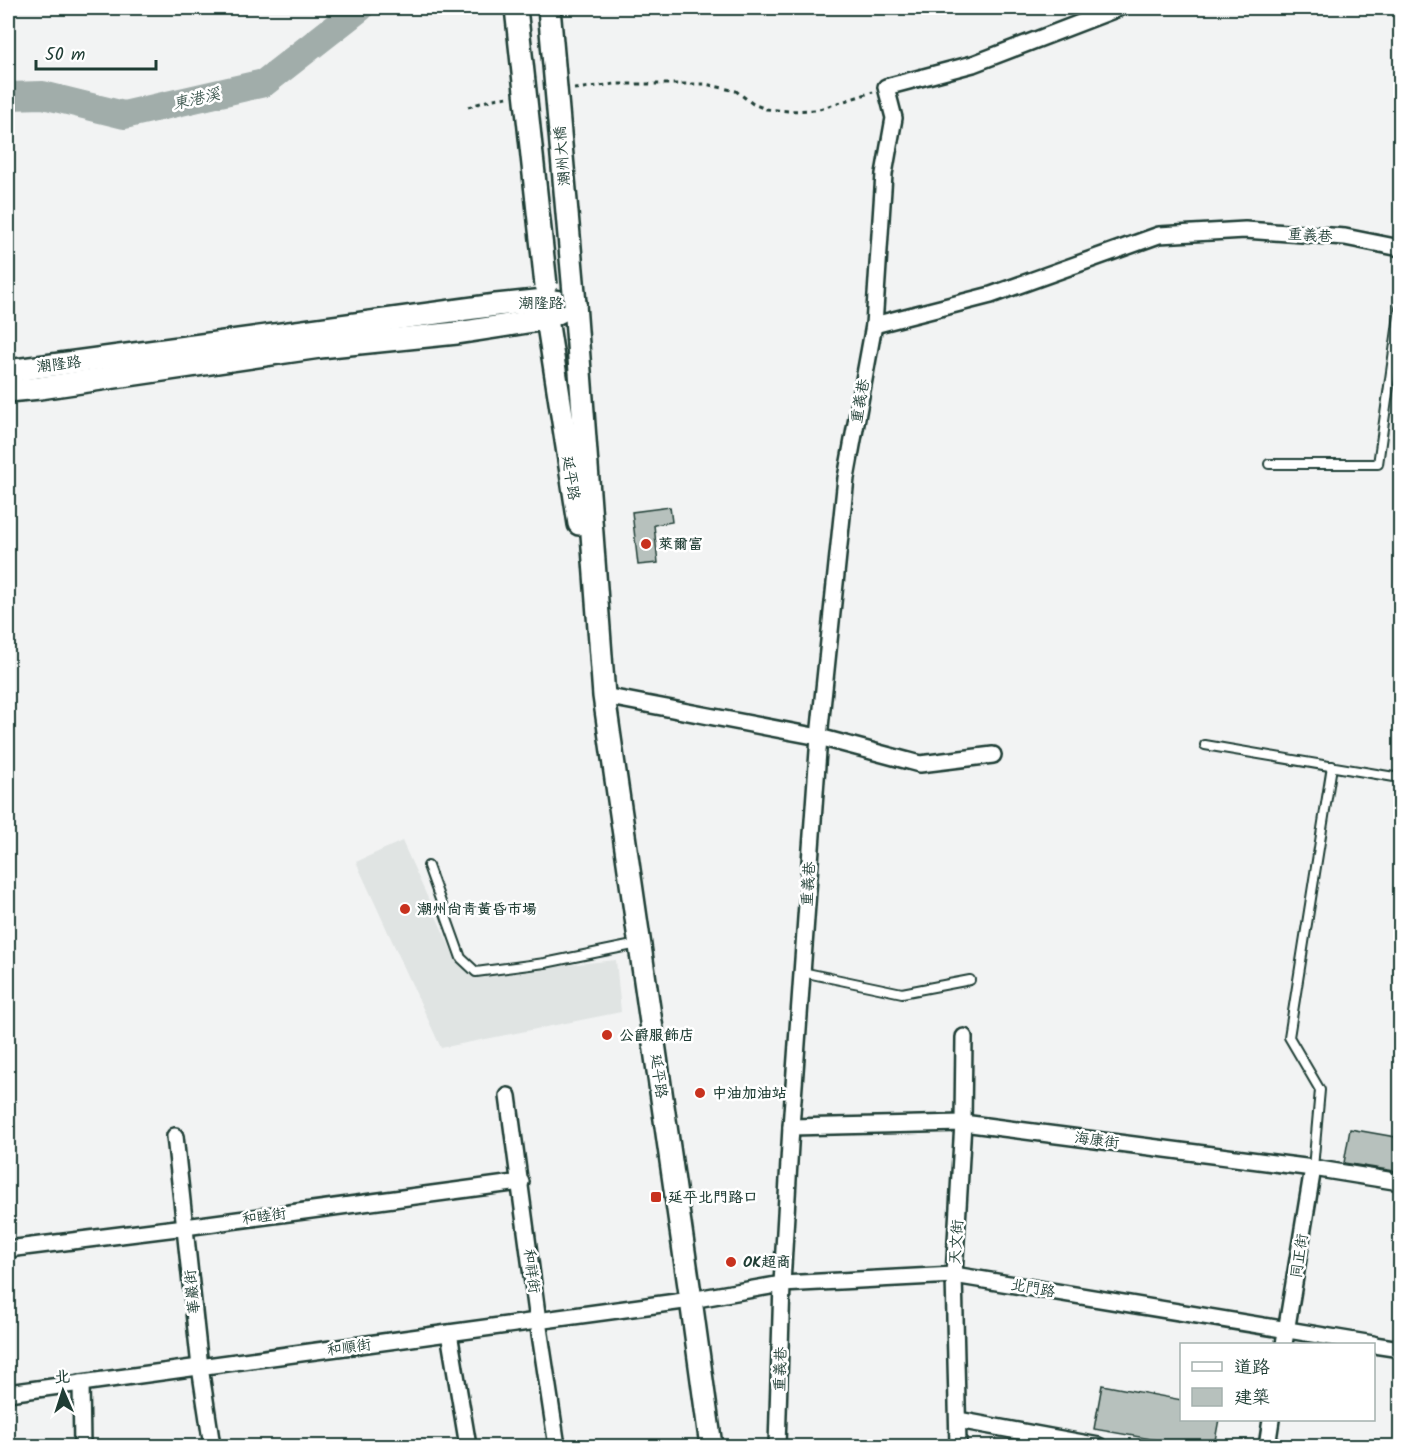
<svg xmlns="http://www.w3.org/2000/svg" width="1408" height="1454" font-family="Kalam,'LXGW WenKai TC',sans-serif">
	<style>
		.built { fill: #e0e4e3 }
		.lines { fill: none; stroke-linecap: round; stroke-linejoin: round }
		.river { stroke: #a1adaa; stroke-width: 28 }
		.building { fill: #b7c1bd; stroke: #1f3d34; stroke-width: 1.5 }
		.lane-casing { stroke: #1f3d34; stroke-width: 12 }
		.street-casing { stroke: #1f3d34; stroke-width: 20 }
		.secondary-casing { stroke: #1f3d34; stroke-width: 26 }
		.path { stroke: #1f3d34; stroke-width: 3; stroke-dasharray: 4.5 4.5; stroke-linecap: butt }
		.lane { stroke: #fff; stroke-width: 8 }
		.street { stroke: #fff; stroke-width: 15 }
		.secondary { stroke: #fff; stroke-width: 21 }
		.secondary-bridge-casing { stroke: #1f3d34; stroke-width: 26; stroke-linecap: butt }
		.secondary-bridge { stroke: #fff; stroke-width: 21 }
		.poi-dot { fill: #c8321e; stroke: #fff; stroke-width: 2 }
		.labels { text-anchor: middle; stroke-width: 5; stroke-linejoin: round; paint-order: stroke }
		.street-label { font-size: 15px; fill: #1f3d34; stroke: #fff }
		.poi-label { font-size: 15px; font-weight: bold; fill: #1f3d34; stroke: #fff; text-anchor: start }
		.water-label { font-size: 16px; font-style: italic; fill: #465f57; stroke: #fff }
	</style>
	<rect width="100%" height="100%" fill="#f2f3f3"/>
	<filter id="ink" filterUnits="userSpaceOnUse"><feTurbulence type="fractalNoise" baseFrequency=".0167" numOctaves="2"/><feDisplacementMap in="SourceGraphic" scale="12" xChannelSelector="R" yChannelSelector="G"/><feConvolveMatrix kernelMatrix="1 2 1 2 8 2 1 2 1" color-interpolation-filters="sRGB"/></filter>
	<g filter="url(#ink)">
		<polygon class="built" points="402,841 454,956 470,975 616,960 621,1012 441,1048 356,862"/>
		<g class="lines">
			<polyline class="river" points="8,96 43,95 124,115 264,83 360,8"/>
		</g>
		<g class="building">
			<polygon points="670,507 672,522 654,525 658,563 638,565 632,512"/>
			<polygon points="1350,1129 1401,1138 1401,1172 1344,1163"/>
			<polygon points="1102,1385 1182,1400 1182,1419 1219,1419 1214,1446 1191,1446 1094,1429"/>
		</g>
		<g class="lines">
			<defs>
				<g id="lane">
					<polyline points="1269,464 1378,464 1400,308"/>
					<polyline points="1205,745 1400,778"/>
					<polyline points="428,866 461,958 476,972 545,963 638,944"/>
					<polyline points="802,972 902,993 970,980"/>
					<polyline points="1313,1168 1320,1090 1289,1037 1332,766"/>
				</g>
				<g id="street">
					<polyline points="874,325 991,295 1159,235 1245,230 1345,237 1400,248"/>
					<polyline points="604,696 819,737 920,764 993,755"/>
					<polyline points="508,1096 538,1321 557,1446"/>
					<polyline points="791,1127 963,1123 1313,1168 1400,1182"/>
					<polyline points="175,1136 200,1367 212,1446"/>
					<polyline points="8,1249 185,1227 521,1182"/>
					<polyline points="449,1333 468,1446"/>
					<polyline points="1284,1344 1313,1168"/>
					<polyline points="1374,1345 1400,1349"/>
					<polyline points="81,1383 82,1446"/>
					<polyline points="8,1393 691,1300 782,1284 954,1275 1373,1344"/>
					<polyline points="958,1420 1099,1446"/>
					<polyline points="777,1446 782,1284 791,1127 819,737 846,478 874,325 884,174 894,118 886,87 973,64 1119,8"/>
					<polyline points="958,1446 954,1275 963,1123 964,1037"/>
					<polyline points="1267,1446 1271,1420"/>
				</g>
				<g id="secondary">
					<polyline points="575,304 604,696 691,1300 711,1446"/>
					<polyline points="545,306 579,524"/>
					<polyline points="8,371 496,305 545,300 575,304"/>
					<polyline points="8,391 40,388 320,347 457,333 546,319 575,304"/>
				</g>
			</defs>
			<use href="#lane" class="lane-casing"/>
			<use href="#street" class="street-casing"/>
			<use href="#secondary" class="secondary-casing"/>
			<g class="path">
				<polyline points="574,89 615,84 705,84 736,91 753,104 766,109 788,111 816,110 873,92"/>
				<polyline points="468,107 493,99 508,97"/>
			</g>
			<use href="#lane" class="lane"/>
			<use href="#street" class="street"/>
			<use href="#secondary" class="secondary"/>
			<defs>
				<g id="secondary-bridge">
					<polyline points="516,8 546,285"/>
					<polyline points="549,8 575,304"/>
				</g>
			</defs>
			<use href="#secondary-bridge" class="secondary-bridge-casing"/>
			<use href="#secondary-bridge" class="secondary-bridge"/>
		</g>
	</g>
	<g class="poi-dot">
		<circle cx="646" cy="544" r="6"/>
		<circle cx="405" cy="909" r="6"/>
		<circle cx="607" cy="1035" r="6"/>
		<circle cx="700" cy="1093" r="6"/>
		<rect x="650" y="1191" width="12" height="12" rx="3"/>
		<circle cx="731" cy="1262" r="6"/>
	</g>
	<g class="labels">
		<g class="street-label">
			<text transform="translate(562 156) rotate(-95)" y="5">潮州大橋</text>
			<text transform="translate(1310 235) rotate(4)" y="5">重義巷</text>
			<text x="541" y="308">潮隆路</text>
			<text transform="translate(59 364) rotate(-7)" y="5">潮隆路</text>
			<text transform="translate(860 401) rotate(-80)" y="5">重義巷</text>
			<text transform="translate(571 478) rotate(81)" y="5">延平路</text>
			<text transform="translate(808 884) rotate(-86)" y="5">重義巷</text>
			<text transform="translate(659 1076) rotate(82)" y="5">延平路</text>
			<text transform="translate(1097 1140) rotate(7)" y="5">海康街</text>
			<text transform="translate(264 1216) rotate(-8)" y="5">和睦街</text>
			<text transform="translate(956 1242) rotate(-86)" y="5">天文街</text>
			<text transform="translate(1299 1256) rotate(-81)" y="5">同正街</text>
			<text transform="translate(532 1271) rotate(83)" y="5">和祥街</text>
			<text transform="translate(1033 1288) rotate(10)" y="5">北門路</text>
			<text transform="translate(192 1292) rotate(-96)" y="5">華巖街</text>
			<text transform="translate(349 1347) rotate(-8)" y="5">和順街</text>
			<text transform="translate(780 1369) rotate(-88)" y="5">重義巷</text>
		</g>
		<g class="poi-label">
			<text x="658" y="549">萊爾富</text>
			<text x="417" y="914">潮州尚青黃昏市場</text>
			<text x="619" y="1040">公爵服飾店</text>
			<text x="712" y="1098">中油加油站</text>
			<text x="668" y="1202">延平北門路口</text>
			<text x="743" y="1267">OK超商</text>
		</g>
		<g class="water-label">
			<text transform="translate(196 98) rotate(-13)" y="6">東港溪</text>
		</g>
	</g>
	<rect width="1408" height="1454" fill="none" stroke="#fff" stroke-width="30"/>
	<rect x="15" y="15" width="1378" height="1424" fill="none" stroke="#1f3d34" stroke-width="2" filter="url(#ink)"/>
	<rect x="1180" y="1343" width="195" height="78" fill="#ffffff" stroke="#a5b1ae" stroke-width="1.5"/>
	<rect x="1192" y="1362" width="30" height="9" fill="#ffffff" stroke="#a5b1ae" stroke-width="1.5"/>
	<text x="1234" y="1373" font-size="18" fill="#1f3d34">道路</text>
	<rect x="1192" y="1388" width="30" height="18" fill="#b7c1bd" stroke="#a5b1ae" stroke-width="1.5"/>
	<text x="1234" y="1403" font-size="18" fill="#1f3d34">建築</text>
	<g transform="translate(63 1391) rotate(357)" stroke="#ffffff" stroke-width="4.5" paint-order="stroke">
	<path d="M0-4.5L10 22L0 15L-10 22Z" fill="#1f3d34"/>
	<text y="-9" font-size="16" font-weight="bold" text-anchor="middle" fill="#1f3d34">北</text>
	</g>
	<path d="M36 60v9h120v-9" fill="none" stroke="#1f3d34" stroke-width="3"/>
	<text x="45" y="60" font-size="18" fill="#1f3d34" stroke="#ffffff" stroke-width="4.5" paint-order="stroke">50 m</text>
</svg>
